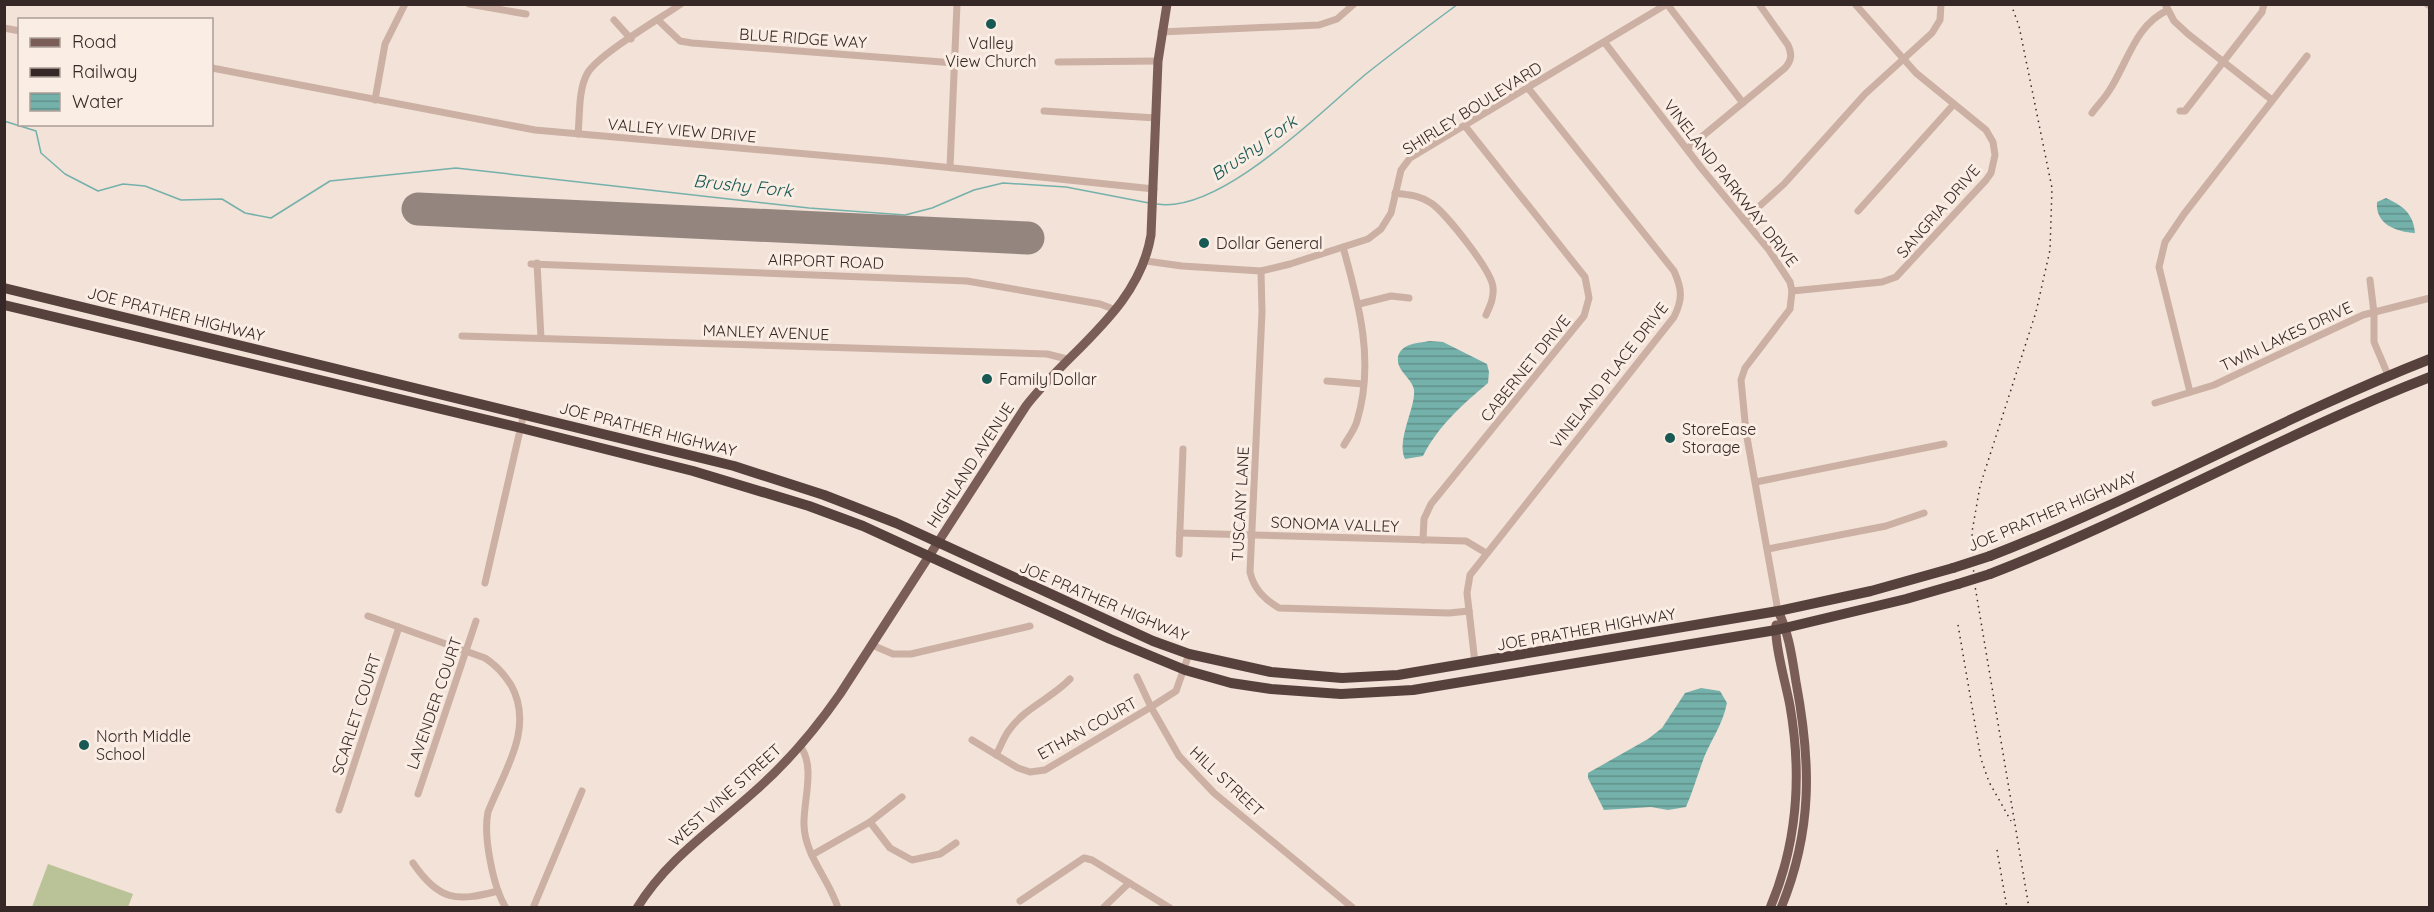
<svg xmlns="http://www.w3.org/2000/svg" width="2434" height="912" font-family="Quicksand,sans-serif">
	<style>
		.garden { fill: #bac297 }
		.water { fill: url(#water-rules) }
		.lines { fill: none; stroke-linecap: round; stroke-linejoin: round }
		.stream { stroke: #75b1ab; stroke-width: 1.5 }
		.runway { stroke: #94857f; stroke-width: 33 }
		.minor { stroke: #cbb0a3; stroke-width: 7 }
		.major { stroke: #795d56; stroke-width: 9 }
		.highway { stroke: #57413c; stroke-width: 10 }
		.rail { stroke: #362826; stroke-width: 1.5; stroke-dasharray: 1.5 4.5; stroke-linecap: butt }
		.highway-bridge { stroke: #57413c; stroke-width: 10 }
		.poi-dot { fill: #195954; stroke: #faede4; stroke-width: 2 }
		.labels { text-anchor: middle; stroke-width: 6; stroke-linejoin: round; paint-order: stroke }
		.street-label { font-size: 16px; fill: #362826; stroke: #faede4 }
		.poi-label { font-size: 16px; fill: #362826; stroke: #faede4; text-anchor: start }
		.water-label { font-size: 18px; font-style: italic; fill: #195954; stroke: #faede4 }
	</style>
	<defs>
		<pattern id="water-rules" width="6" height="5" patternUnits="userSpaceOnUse" patternTransform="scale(1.5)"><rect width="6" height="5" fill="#75b1ab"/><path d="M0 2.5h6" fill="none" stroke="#61908b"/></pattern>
	</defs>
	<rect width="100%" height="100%" fill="#f2e2d8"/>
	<polygon class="garden" points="48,864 133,894 128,907 32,907"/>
	<g class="water">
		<path d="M2386,198C2403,206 2413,213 2415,233C2396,232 2375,224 2377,202Z"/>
		<path d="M1430,341L1443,342L1487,364L1489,372L1488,383C1463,404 1438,426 1423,456L1405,459C1396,440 1416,407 1414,390C1412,378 1396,371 1398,357C1401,343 1419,343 1430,341Z"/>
		<path d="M1701,688L1720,691L1727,703C1722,728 1708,743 1701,766C1696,780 1692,793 1686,807L1668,810L1651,807L1604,810L1588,778V773L1648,739L1662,728L1685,693Z"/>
	</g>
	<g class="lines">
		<g class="stream">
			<polyline points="4,121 36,131 41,153 65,174 98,191 123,184 145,186 181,200 222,199 245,213 271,218 330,181 456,168 809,208 905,215 932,208 974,190 1003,183 1066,187 1149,203"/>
			<path d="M1157,204C1220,214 1319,113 1366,74C1396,50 1427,27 1458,4"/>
		</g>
		<polyline class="runway" points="418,209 1028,238"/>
		<g class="minor">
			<polyline points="469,4 526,14"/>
			<polyline points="2165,4 2174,21 2188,34 2272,100"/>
			<polyline points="2427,4 2430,6"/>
			<polyline points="614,20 631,39"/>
			<polyline points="658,20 680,41 692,43 955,63"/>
			<polyline points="4,28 20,31"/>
			<polyline points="1161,32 1319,25 1337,19 1354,4"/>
			<polyline points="1605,43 1702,169 1769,250 1790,282 1792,291 1790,309 1745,368 1741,380 1746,432 1778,611"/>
			<polyline points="1058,62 1158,61"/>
			<polyline points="212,68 535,130 886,161 1154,189"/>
			<polyline points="375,100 385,44 405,4"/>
			<polyline points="1044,111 1156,118"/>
			<polyline points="2180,111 2185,111 2262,12 2264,4"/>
			<path d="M2092,113C2097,106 2104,99 2109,91C2128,62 2135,25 2168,10"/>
			<path d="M578,134C580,116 578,91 587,74C597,55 661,18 681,4"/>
			<path d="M1687,149L1785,68C1792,60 1792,54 1788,45L1759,4"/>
			<polyline points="950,167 957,4"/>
			<path d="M1395,193C1408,195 1420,195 1431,203C1445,212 1493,272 1493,288C1494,298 1490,306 1486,315"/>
			<polyline points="1858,211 1954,104"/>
			<polyline points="1744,220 1784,184 1865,94 1932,33 1940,20 1941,4"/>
			<path d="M1343,247C1359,304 1375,362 1357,421C1355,429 1348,438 1344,445"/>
			<polyline points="1146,261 1182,266 1261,271 1290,264 1368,239 1381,229 1391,213 1401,170 1410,158 1667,4 1743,103"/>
			<polyline points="537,263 541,338"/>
			<polyline points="531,264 967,281 1100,304 1116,310"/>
			<path d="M1261,271L1262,312L1250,572C1254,589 1264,599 1279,608L1449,613L1469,611"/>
			<polyline points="2370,280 2374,313 2374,342 2388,375"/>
			<polyline points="1792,291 1882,282 1896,277 1986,180 1991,173 1995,155 1993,142 1986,130 1916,73 1855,4"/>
			<polyline points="1359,304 1391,296 1409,298"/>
			<polyline points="462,336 1047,354 1067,359"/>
			<polyline points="1327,381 1363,384"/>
			<polyline points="2190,392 2159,267 2165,242 2184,214 2307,56"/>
			<polyline points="2155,403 2214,385 2363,315 2430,298"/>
			<polyline points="1756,482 1944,444"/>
			<polyline points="1180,533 1466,541 1486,553"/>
			<polyline points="1423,540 1424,519 1431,504 1584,316 1589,298 1585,277 1465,126"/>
			<polyline points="1768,549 1886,526 1924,513"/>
			<polyline points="1179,554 1183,449"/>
			<polyline points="485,583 524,413"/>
			<path d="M368,616L485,658C496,665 504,674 511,685C535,728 504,771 488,812C483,836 493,887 506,908"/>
			<polyline points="872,645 893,654 911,654 1030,626"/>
			<polyline points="1189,654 1176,691 1151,707 1179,756 1214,793 1353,908"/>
			<path d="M1475,663L1467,593L1470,575L1674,317C1683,299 1682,289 1674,271L1528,88"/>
			<polyline points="972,740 1018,768 1030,772 1045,770 1151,707 1137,677"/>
			<path d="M800,746C816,766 803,802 804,825C805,856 829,879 838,908"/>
			<path d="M996,755C1001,746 1004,736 1010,729C1025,708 1052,698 1070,679"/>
			<polyline points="418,794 476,621"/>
			<polyline points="339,810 399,627"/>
			<polyline points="870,822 890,848 912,860 940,854 956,843"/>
			<polyline points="812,855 870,822 902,797"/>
			<path d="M413,863C439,901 456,902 498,891"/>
			<polyline points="1020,901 1084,858 1092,860 1170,908"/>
			<polyline points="533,908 582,791"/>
			<polyline points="1103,908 1129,883"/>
		</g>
		<g class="major">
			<path d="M1778,611C1789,633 1792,657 1796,682C1811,762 1813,830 1781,908"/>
			<path d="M637,908C667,859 713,829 755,791C788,762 815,730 840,694L1026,406C1069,350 1139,309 1151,235L1158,61L1167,4"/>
			<path d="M1770,908C1798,842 1802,775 1790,706C1786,684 1774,644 1776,625"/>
		</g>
		<g class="highway">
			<polyline points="4,288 734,466 824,495 896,523 1153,641 1189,654 1271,672 1342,678 1398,675 1778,611 1871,591 1953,568"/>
			<polyline points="4,305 521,428 693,471 809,506 863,526 1110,639 1185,670 1231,683 1271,689 1341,694 1413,690 1776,630 1906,599 1958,584"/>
			<path d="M1990,556C2140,498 2280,418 2430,359"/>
			<path d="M1990,574C2140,516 2280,435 2430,377"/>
		</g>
		<g class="rail">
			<polyline points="2011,4 2019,26 2052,188 2050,250 2036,312 1980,486 1972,532 1974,580 2029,908"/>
			<polyline points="1958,625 1981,759 1989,782 2011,821"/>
			<polyline points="1997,850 2007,908"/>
		</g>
		<g class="highway-bridge">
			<polyline points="1953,568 1990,556"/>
			<polyline points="1958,584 1990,574"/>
		</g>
	</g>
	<g class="poi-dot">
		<circle cx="991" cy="24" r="6"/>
		<circle cx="1204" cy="243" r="6"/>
		<circle cx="987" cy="379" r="6"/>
		<circle cx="1670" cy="438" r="6"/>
		<circle cx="84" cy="745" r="6"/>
	</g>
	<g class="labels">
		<g class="street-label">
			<text transform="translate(803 38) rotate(4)" y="6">BLUE RIDGE WAY</text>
			<text transform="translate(1472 108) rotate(-32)" y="6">SHIRLEY BOULEVARD</text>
			<text transform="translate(682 130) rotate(5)" y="6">VALLEY VIEW DRIVE</text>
			<text transform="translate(1731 183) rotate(52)" y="6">VINELAND PARKWAY DRIVE</text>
			<text transform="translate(1938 211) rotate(-49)" y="6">SANGRIA DRIVE</text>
			<text transform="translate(826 261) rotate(2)" y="6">AIRPORT ROAD</text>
			<text transform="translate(176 314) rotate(14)" y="6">JOE PRATHER HIGHWAY</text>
			<text transform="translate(766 332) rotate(2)" y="6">MANLEY AVENUE</text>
			<text transform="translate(2286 336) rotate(-25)" y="6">TWIN LAKES DRIVE</text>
			<text transform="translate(1525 368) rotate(-51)" y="6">CABERNET DRIVE</text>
			<text transform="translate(1609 375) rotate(-52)" y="6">VINELAND PLACE DRIVE</text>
			<text transform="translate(648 429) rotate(14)" y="6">JOE PRATHER HIGHWAY</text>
			<text transform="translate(970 465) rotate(-57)" y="6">HIGHLAND AVENUE</text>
			<text transform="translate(1240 504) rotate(-87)" y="6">TUSCANY LANE</text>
			<text transform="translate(2052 511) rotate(-23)" y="6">JOE PRATHER HIGHWAY</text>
			<text transform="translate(1335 524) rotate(2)" y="6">SONOMA VALLEY</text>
			<text transform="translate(1104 601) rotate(23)" y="6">JOE PRATHER HIGHWAY</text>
			<text transform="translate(1586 629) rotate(-10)" y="6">JOE PRATHER HIGHWAY</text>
			<text transform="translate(434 703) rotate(-71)" y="6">LAVENDER COURT</text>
			<text transform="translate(356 714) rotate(-72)" y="6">SCARLET COURT</text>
			<text transform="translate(1087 728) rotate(-29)" y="6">ETHAN COURT</text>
			<text transform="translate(1227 781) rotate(43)" y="6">HILL STREET</text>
			<text transform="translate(725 795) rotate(-42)" y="6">WEST VINE STREET</text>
		</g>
		<g class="poi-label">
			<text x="991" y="49" text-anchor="middle">Valley<tspan x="991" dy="18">View Church</tspan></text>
			<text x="1216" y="249">Dollar General</text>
			<text x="999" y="385">Family Dollar</text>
			<text x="1682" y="435">StoreEase<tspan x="1682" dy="18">Storage</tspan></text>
			<text x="96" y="742">North Middle<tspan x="96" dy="18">School</tspan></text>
		</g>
		<g class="water-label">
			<text transform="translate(1254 148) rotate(-35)" y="6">Brushy Fork</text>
			<text transform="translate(743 186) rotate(6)" y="6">Brushy Fork</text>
		</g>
	</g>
	<rect width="2434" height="912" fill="none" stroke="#362826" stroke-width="12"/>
	<rect x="18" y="18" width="195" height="108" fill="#faede4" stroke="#ac9e98" stroke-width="1.5"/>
	<rect x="30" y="38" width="30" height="9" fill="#795d56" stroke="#ac9e98" stroke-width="1.5"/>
	<text x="72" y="48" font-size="18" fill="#362826">Road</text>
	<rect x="30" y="68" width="30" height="9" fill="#362826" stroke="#ac9e98" stroke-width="1.5"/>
	<text x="72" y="78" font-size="18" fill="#362826">Railway</text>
	<rect x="30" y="93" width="30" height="18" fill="url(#water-rules)" stroke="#ac9e98" stroke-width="1.5"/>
	<text x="72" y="108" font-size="18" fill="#362826">Water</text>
</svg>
